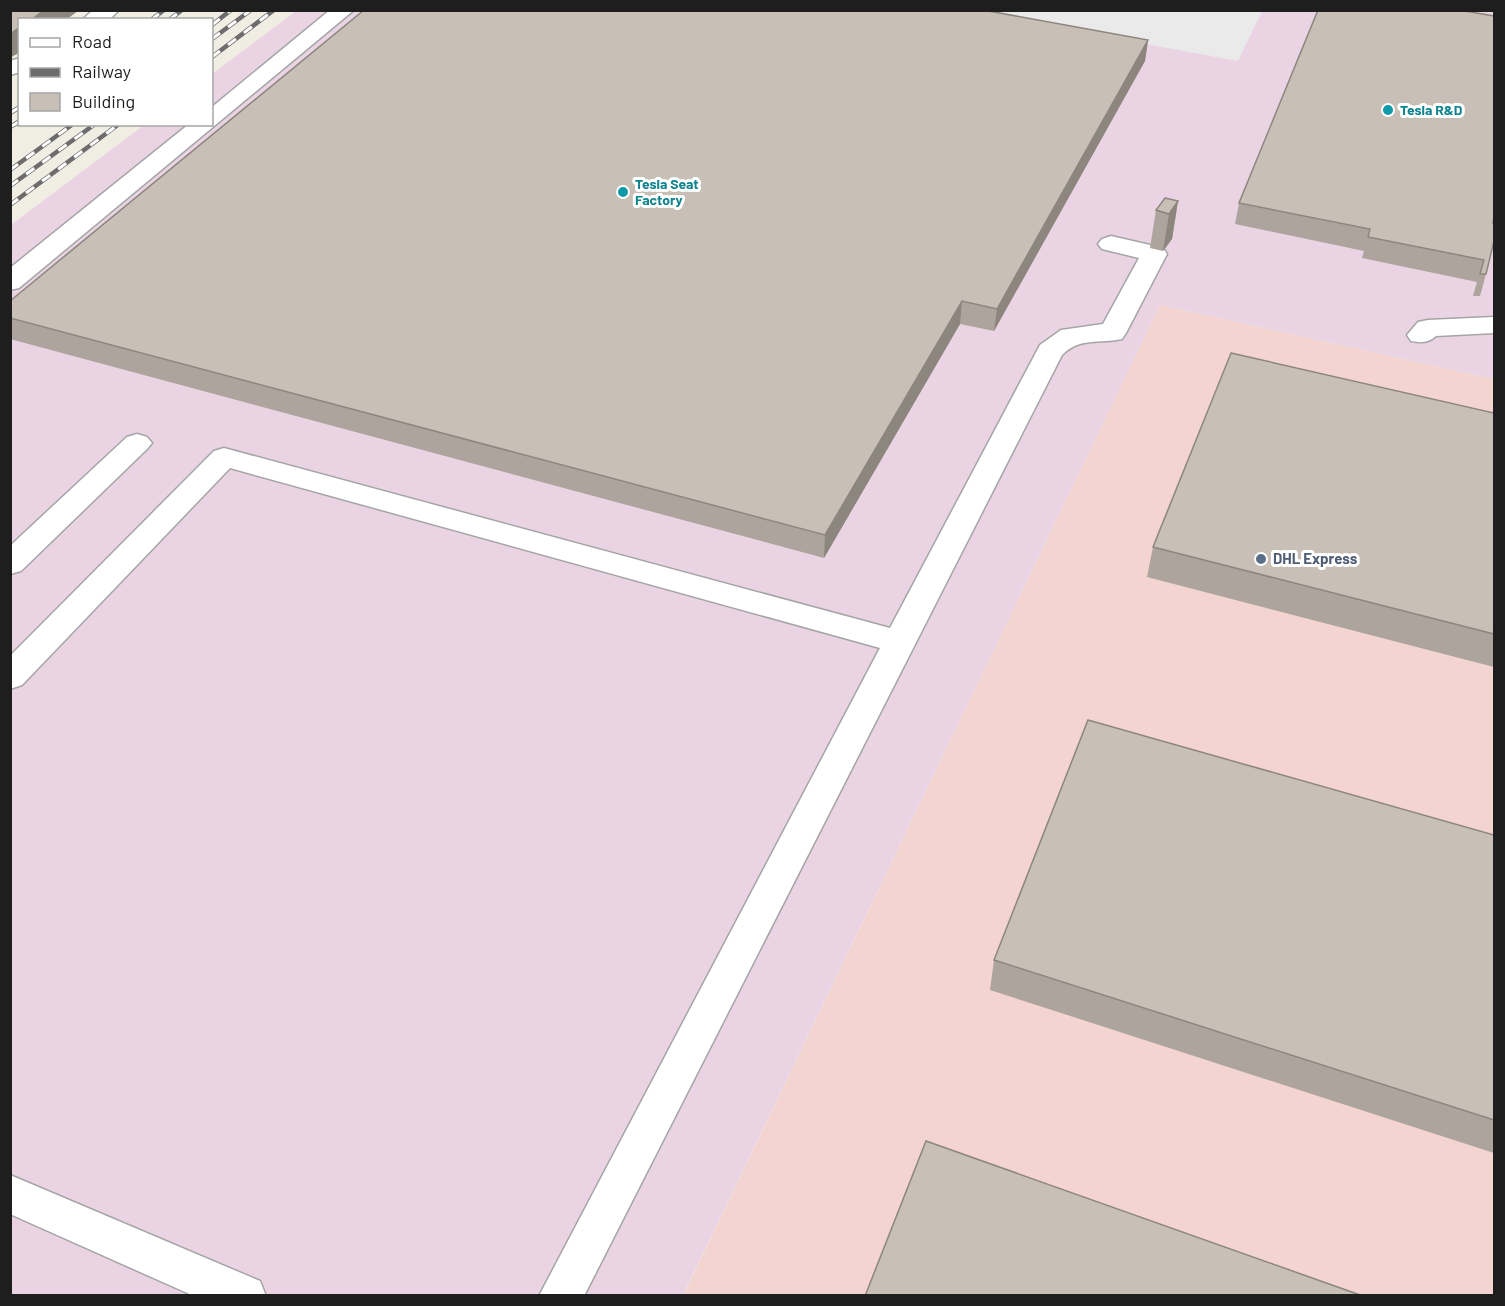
<svg xmlns="http://www.w3.org/2000/svg" width="1505" height="1306" font-family="Barlow,sans-serif">
	<style>
		.commercial { fill: #f3d4d0 }
		.industrial { fill: #ead4e4 }
		.parking { fill: #eaeaea }
		.lines { fill: none; stroke-linecap: round; stroke-linejoin: round }
		.minor-casing { stroke: #a5a5a5; stroke-width: 3 }
		.minor { fill: #fff; fill-rule: evenodd }
		.rail-casing { stroke: #6c6c6c; stroke-width: 4.5 }
		.rail { stroke: #fff; stroke-width: 3; stroke-dasharray: 10; stroke-linecap: butt }
		.wall { fill: #aca49d }
		.shaded-wall { fill: #8c867f }
		.building { fill: #c8bfb6; stroke: #8c867f; stroke-width: 1.5 }
		.culture-dot { fill: #0f9aa8; stroke: #fff; stroke-width: 2 }
		.service-dot { fill: #5c6f8a; stroke: #fff; stroke-width: 2 }
		.labels { text-anchor: middle; stroke-width: 6; stroke-linejoin: round; paint-order: stroke }
		.far-culture-label { font-size: 14px; font-weight: bold; fill: #0d838f; stroke: #fff; text-anchor: start }
		.service-label { font-size: 15px; font-weight: bold; fill: #4e5e75; stroke: #fff; text-anchor: start }
	</style>
	<rect width="100%" height="100%" fill="#f0ede3"/>
	<polygon class="commercial" points="1160,305 1494,379 1494,1295 683,1296"/>
	<polygon class="industrial" points="296,11 1494,11 1494,379 1160,305 683,1295 11,1296 11,225 144,125 212,124 212,74"/>
	<polygon class="parking" points="1004,10 1262,11 1238,61 999,17"/>
	<g class="lines">
		<defs>
			<g id="minor">
				<polygon points="93,10 119,10 109,20 82,20"/>
				<polygon points="330,10 354,10 19,288 10,290 10,268 189,124 212,124 212,107"/>
				<polygon points="20,58 20,72 10,75 10,61"/>
				<path d="M1111,236L1163,248L1167,254L1126,333L1122,339C1099,344 1080,337 1062,355L584,1296H539L880,648L230,468L22,685L10,689V656L214,451L224,448L890,628L1040,345L1061,330L1103,324L1139,258L1102,249L1098,244L1102,239Z"/>
				<path d="M1494,317V333L1436,336C1428,343 1421,343 1411,341L1407,335L1418,322L1428,320Z"/>
				<polygon points="137,434 147,437 152,443 147,449 21,571 10,574 10,546 127,437"/>
				<polygon points="10,1175 260,1281 266,1296 194,1296 10,1214"/>
			</g>
		</defs>
		<use href="#minor" class="minor-casing"/>
		<use href="#minor" class="minor"/>
		<defs>
			<g id="rail">
				<polyline points="151,20 164,10"/>
				<polyline points="169,20 182,10"/>
				<polyline points="212,25 231,10"/>
				<polyline points="212,39 251,10"/>
				<polyline points="212,57 274,10"/>
				<polyline points="10,113 20,107"/>
				<polyline points="10,127 20,121"/>
				<polyline points="10,170 73,124"/>
				<polyline points="10,186 95,124"/>
				<polyline points="10,205 119,124"/>
			</g>
		</defs>
		<use href="#rail" class="rail-casing"/>
		<use href="#rail" class="rail"/>
	</g>
	<g class="wall">
		<polygon points="1148,40 1145,61 994,331 960,324 824,558 10,339 10,301"/>
		<polygon points="1178,201 1172,239 1163,251 1150,248 1156,210"/>
		<polygon points="1239,203 1493,223 1486,274 1480,296 1473,296 1477,282 1362,258 1364,251 1235,224"/>
		<polygon points="1494,413 1494,667 1147,577 1153,547"/>
		<polygon points="1494,835 1494,1153 990,990 994,960"/>
	</g>
	<g class="shaded-wall">
		<polygon points="44,10 79,10 66,20 31,20"/>
		<polygon points="20,27 20,52 10,58 10,34"/>
		<polygon points="1148,40 1145,61 994,331 997,309"/>
		<polygon points="1178,201 1172,239 1163,251 1169,214"/>
		<polygon points="962,301 960,324 824,558 825,535"/>
	</g>
	<g class="building">
		<polygon points="10,10 44,10 31,20 20,20 20,27 10,34"/>
		<polygon points="364,10 983,10 1148,40 997,309 962,301 825,535 10,318 10,301"/>
		<polygon points="1318,10 1459,10 1494,16 1494,216 1493,223 1494,224 1494,241 1486,274 1480,274 1484,260 1368,237 1370,229 1239,203"/>
		<polygon points="1165,198 1178,201 1169,214 1156,210"/>
		<polygon points="1231,353 1494,413 1494,634 1153,547"/>
		<polygon points="1088,720 1494,835 1494,1120 994,960"/>
		<polygon points="926,1141 1363,1296 865,1296"/>
	</g>
	<g class="culture-dot">
		<circle cx="1388" cy="110" r="6"/>
		<circle cx="623" cy="192" r="6"/>
	</g>
	<circle class="service-dot" cx="1261" cy="559" r="6"/>
	<g class="labels">
		<g class="far-culture-label">
			<text x="1400" y="115">Tesla R&amp;D</text>
			<text x="635" y="189">Tesla Seat<tspan x="635" dy="16">Factory</tspan></text>
		</g>
		<g class="service-label">
			<text x="1273" y="564">DHL Express</text>
		</g>
	</g>
	<rect width="1505" height="1306" fill="none" stroke="#1e1e1e" stroke-width="24"/>
	<rect x="18" y="18" width="195" height="108" fill="#ffffff" stroke="#a5a5a5" stroke-width="1.5"/>
	<rect x="30" y="38" width="30" height="9" fill="#ffffff" stroke="#a5a5a5" stroke-width="1.5"/>
	<text x="72" y="48" font-size="18" fill="#1e1e1e">Road</text>
	<rect x="30" y="68" width="30" height="9" fill="#6c6c6c" stroke="#a5a5a5" stroke-width="1.5"/>
	<text x="72" y="78" font-size="18" fill="#1e1e1e">Railway</text>
	<rect x="30" y="93" width="30" height="18" fill="#c8bfb6" stroke="#a5a5a5" stroke-width="1.5"/>
	<text x="72" y="108" font-size="18" fill="#1e1e1e">Building</text>
</svg>
